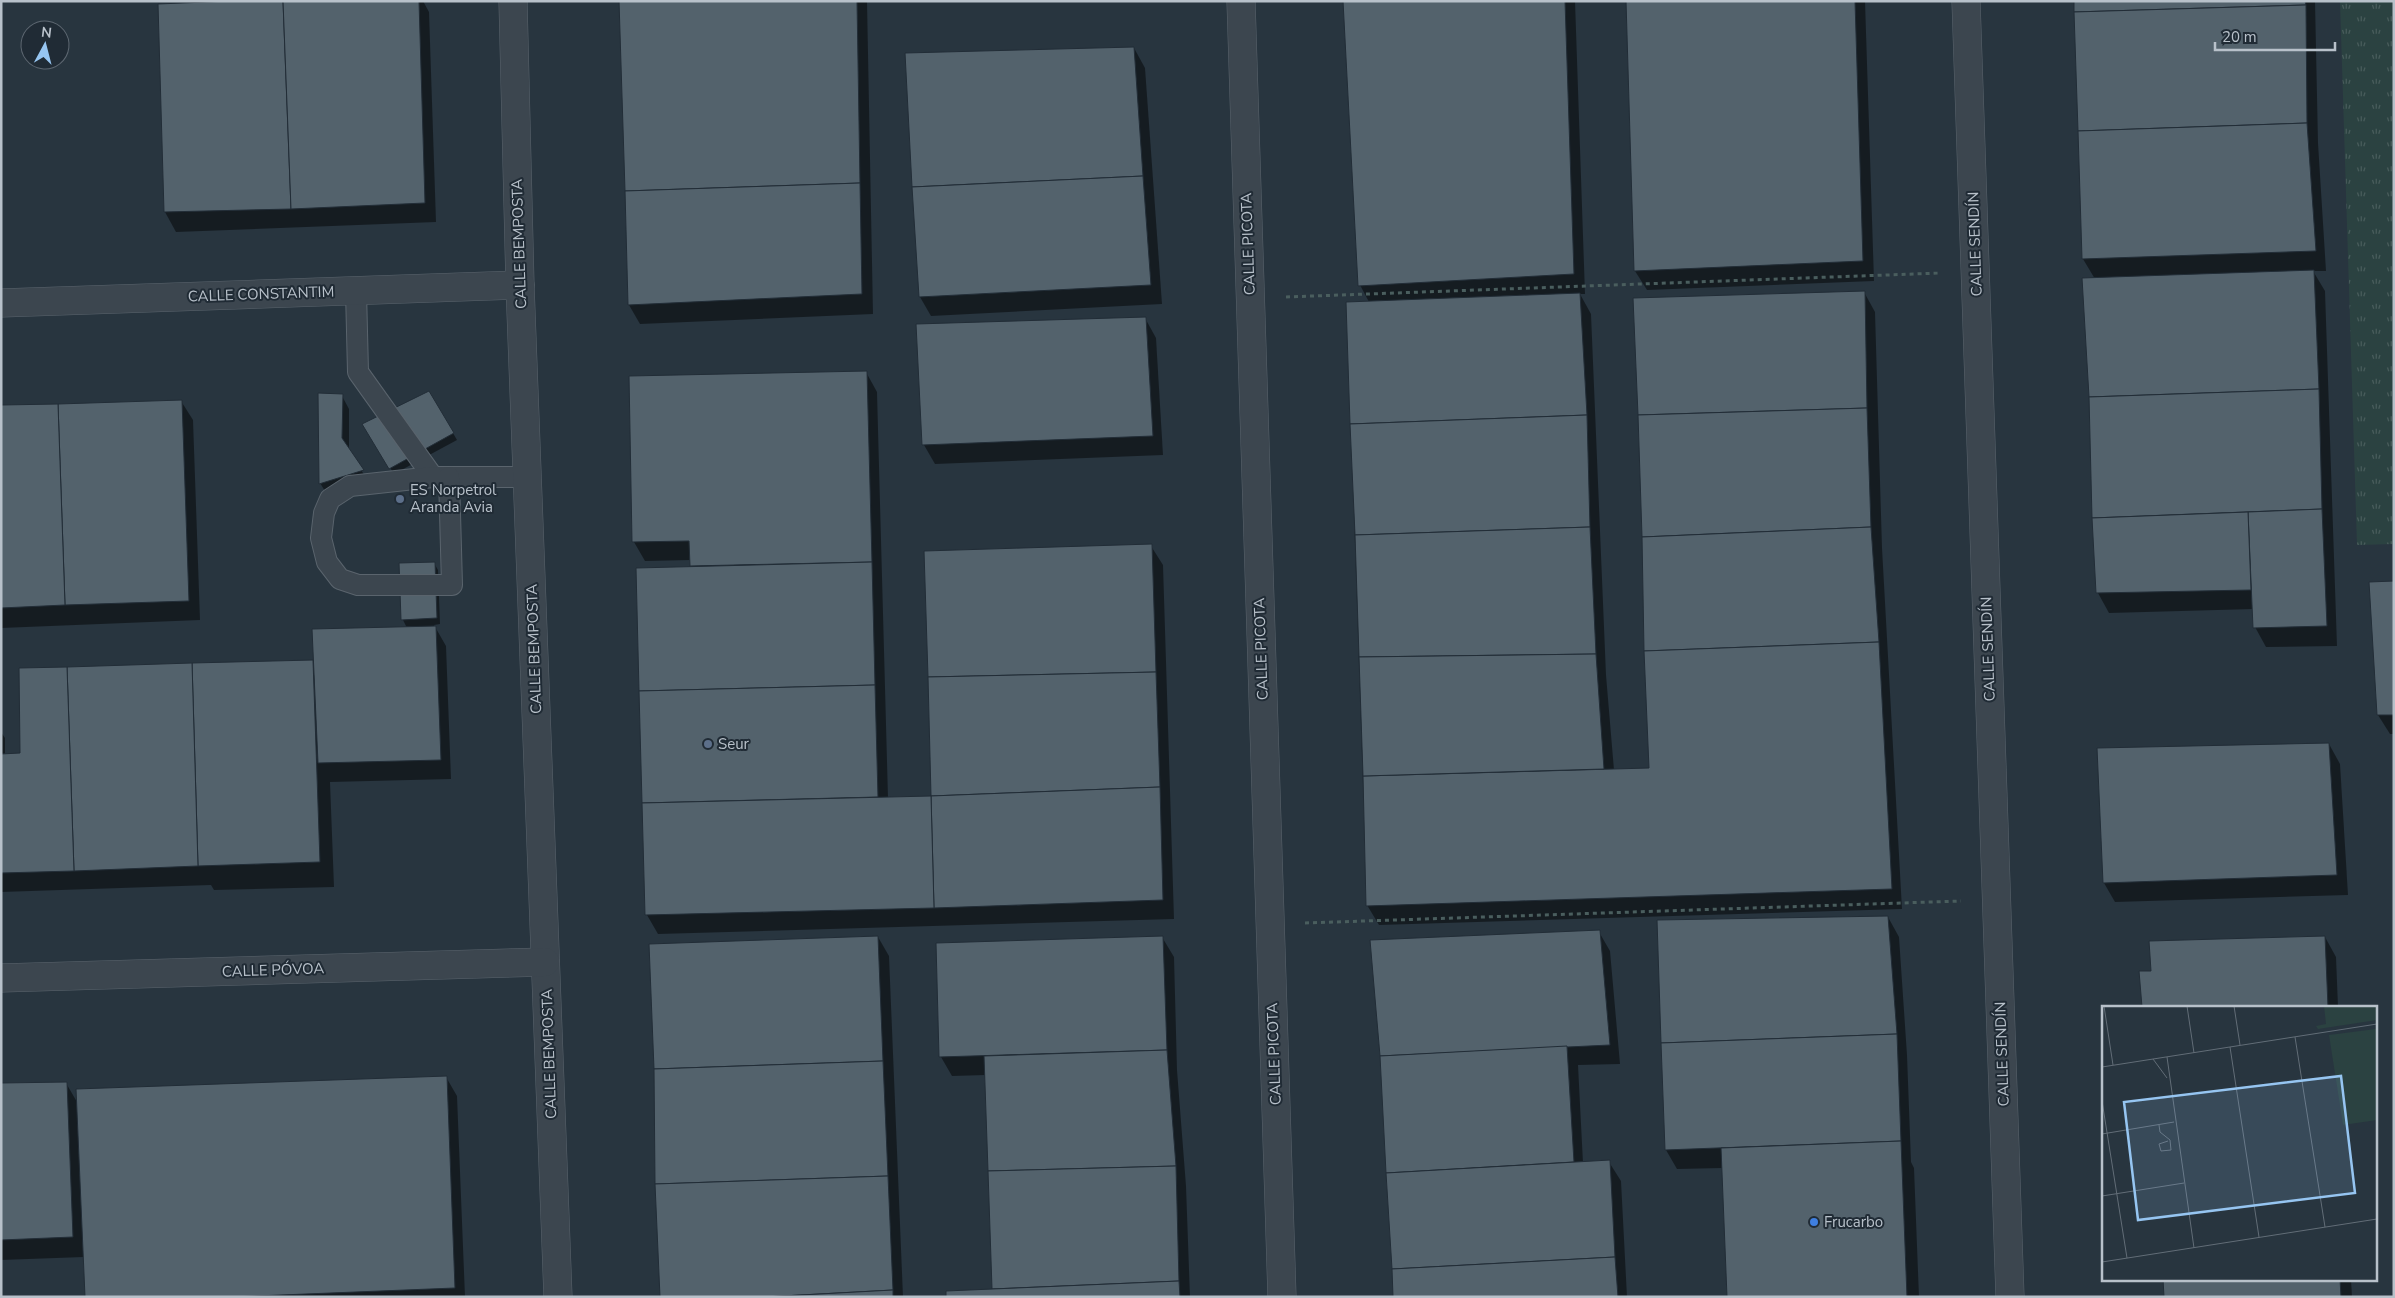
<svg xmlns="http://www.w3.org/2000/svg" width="2395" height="1298" font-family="'Nunito Sans',sans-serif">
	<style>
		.grass { fill: url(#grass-tufts) }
		.shadow { fill: #0007 }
		.building { fill: #53626c; stroke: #222d37 }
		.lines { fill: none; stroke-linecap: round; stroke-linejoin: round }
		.service-casing { stroke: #5a646d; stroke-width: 22 }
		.minor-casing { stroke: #5a646d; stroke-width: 29 }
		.path { stroke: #4a5e5e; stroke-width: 3; stroke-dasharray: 4 4; stroke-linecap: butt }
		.service { stroke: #3c464f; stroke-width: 20 }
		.minor { stroke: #3c464f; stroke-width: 28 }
		.service-dot { fill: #5c6f8a; stroke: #202b35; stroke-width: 2 }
		.shop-dot { fill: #3f7fe0; stroke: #202b35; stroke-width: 2 }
		.labels { text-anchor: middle; stroke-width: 4; stroke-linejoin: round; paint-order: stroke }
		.street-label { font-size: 15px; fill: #b8c1ca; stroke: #202b35 }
		.poi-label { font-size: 15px; fill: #b8c1ca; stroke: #202b35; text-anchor: start }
		.inset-road { fill: none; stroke: #626d77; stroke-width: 1 }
		.view { fill: #96c5f1; fill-opacity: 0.15; stroke: #96c5f1; stroke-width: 2.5 }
		.inset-edge { fill: none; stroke: #b8c1ca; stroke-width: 2.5 }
	</style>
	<defs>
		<pattern id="grass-tufts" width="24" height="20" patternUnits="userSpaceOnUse" patternTransform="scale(1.25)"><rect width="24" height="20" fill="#2b4241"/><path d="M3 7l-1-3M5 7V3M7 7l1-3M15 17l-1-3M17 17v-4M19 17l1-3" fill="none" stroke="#485c5b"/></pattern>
	</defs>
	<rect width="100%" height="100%" fill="#28353f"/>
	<polygon class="grass" points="2340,1 2394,1 2394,544 2357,545"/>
	<g class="shadow">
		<polygon points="242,1 423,1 429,12 436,222 176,232 165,212 159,5"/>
		<polygon points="620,1 867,1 873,314 640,324 629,305"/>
		<polygon points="1344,1 1575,1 1585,294 1580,294 1591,314 1606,675 1614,770 1650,769 1864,292 1875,312 1882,548 1902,909 1379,925 1367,905 1347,303 1369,302 1360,285"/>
		<polygon points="1628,1 1865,1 1874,281 1647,290 1635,271"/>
		<polygon points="2075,1 2315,1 2318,143 2326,271 2313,271 2325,291 2337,646 2266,647 2255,627 2254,609 2109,613 2098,593 2084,279 2095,279 2083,259"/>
		<polygon points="1134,48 1145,68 1162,304 931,316 920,297"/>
		<polygon points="1145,318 1156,338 1163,455 935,464 924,445"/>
		<polygon points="866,372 877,392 888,798 932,797 1151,546 1163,565 1174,919 658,934 647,915 638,569 691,568 691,560 645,561 634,542"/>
		<polygon points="429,392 457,440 394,474 364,425"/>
		<polygon points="342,396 349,409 349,451 370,484 328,496 320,483"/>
		<polygon points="181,401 193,420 200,620 1,628 1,406"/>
		<polygon points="434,563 438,570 440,624 434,625 446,646 451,779 330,782 334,887 214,890 211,885 1,892 1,732 5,738 5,755 21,754 312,661 315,665 407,628 403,620"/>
		<polygon points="2394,582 2394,734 2390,734 2378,715"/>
		<polygon points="2329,744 2340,764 2348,895 2115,902 2104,883"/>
		<polygon points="1888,917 1899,937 1907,1055 1911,1162 1914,1168 1919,1297 1728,1297 1723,1168 1677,1169 1666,1150"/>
		<polygon points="1599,932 1610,951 1620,1064 1578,1065 1583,1163 1609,1162 1621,1181 1627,1297 1395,1297 1381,1055"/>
		<polygon points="878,937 889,956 903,1297 662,1297"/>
		<polygon points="1162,937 1174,957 1177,1070 1186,1186 1190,1297 948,1297 994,1290 986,1075 952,1076 941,1057"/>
		<polygon points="2325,937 2336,957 2338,1007 2143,1007 2152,972"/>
		<polygon points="446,1077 457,1096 465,1297 86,1297 84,1257 1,1260 1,1084 66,1083 77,1102"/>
		<polygon points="2166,1279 2351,1279 2352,1297 2166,1297"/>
	</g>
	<g class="building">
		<polygon points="230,1 283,1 291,209 164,212 158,4"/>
		<polygon points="283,1 419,1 425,203 291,209"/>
		<polygon points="619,1 857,1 860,183 625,191"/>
		<polygon points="1343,1 1565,1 1574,274 1358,286"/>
		<polygon points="1626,1 1855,1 1863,261 1634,271"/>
		<polygon points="2074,1 2305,1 2306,5 2074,12"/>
		<polygon points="2306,5 2307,123 2078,131 2074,12"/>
		<polygon points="1134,47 1143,176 912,187 905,53"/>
		<polygon points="2307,123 2316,251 2082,259 2078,131"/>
		<polygon points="1143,176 1151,285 919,297 912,187"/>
		<polygon points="860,183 862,294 628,305 625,191"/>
		<polygon points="2314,270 2319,389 2089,397 2082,278"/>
		<polygon points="1865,291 1867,408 1638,415 1633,298"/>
		<polygon points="1580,293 1587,415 1350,424 1346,302"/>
		<polygon points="1146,317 1153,436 922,445 916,324"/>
		<polygon points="867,371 872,562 690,566 689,541 632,542 629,376"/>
		<polygon points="2319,389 2322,509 2092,518 2089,397"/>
		<polygon points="429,391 454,433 389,469 362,424"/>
		<polygon points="318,393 343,394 342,438 364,470 319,484"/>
		<polygon points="182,400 189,601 65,605 58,404"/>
		<polygon points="58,404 65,605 1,608 1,405"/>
		<polygon points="1867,408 1871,527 1642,537 1638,415"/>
		<polygon points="1587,415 1590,527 1355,535 1350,424"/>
		<polygon points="2322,509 2327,626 2253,628 2248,512"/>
		<polygon points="2248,512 2251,590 2096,593 2092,518"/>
		<polygon points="1590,527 1596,654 1359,657 1355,535"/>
		<polygon points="1871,527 1879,642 1644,651 1642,537"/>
		<polygon points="1152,544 1156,672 928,677 924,551"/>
		<polygon points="435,562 437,618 401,620 399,563"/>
		<polygon points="872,562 875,685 639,691 636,568"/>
		<polygon points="2394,581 2394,715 2377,715 2369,582"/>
		<polygon points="436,626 441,760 318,763 312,629"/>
		<polygon points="1879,642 1892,889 1366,906 1363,776 1649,768 1644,651"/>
		<polygon points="1596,654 1604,769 1363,776 1359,657"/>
		<polygon points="313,660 320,862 198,866 192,663"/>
		<polygon points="192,663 198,866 74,871 67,667"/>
		<polygon points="67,667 74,871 1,873 1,754 20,753 19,668"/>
		<polygon points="1156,672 1160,787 931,796 928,677"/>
		<polygon points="875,685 878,797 642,803 639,691"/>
		<polygon points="2329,743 2337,875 2103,883 2097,748"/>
		<polygon points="1160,787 1163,900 934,908 931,796"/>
		<polygon points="931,796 934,908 645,915 642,803"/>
		<polygon points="1888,916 1897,1034 1661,1043 1657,920"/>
		<polygon points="1600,930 1610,1045 1380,1056 1370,940"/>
		<polygon points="878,936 883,1061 654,1069 649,944"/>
		<polygon points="1163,936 1167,1050 939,1057 936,943"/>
		<polygon points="2325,936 2328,1007 2142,1007 2139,971 2151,971 2149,941"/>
		<polygon points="1897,1034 1901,1141 1665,1150 1661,1043"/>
		<polygon points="1567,1046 1574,1162 1386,1173 1380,1056"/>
		<polygon points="1167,1050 1176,1166 988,1171 984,1056"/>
		<polygon points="883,1061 888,1176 655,1184 654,1069"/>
		<polygon points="447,1076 455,1288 232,1297 85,1297 76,1089"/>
		<polygon points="67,1082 73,1237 1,1240 1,1083"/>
		<polygon points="1901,1141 1907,1297 1727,1297 1721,1148"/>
		<polygon points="1610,1160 1615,1257 1392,1269 1386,1173"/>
		<polygon points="1176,1166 1179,1281 992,1289 988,1171"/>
		<polygon points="888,1176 893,1290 764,1297 660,1297 655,1184"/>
		<polygon points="1615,1257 1618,1297 1393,1297 1392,1269"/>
		<polygon points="2163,1279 2340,1279 2341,1297 2164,1297"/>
		<polygon points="1179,1281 1180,1297 946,1297 946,1291"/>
		<polygon points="893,1290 893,1297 764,1297"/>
	</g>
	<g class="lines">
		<defs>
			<g id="service">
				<polyline points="356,291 358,372 433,477 527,477"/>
				<polyline points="433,477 350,486 330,499 324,513 321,538 327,562 340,579 358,585 452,585 449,477"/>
			</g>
			<g id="minor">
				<polyline points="513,1 520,285 558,1297"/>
				<polyline points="1241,1 1282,1297"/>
				<polyline points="1966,1 2010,1297"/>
				<polyline points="1,303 520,285"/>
				<polyline points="1,978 545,962"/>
			</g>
		</defs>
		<use href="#service" class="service-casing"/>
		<use href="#minor" class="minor-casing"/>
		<g class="path">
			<polyline points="1286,297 1941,273"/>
			<polyline points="1305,923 1961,901"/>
		</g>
		<use href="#service" class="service"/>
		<use href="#minor" class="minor"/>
	</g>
	<g class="service-dot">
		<circle cx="400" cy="499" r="5"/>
		<circle cx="708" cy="744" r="5"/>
	</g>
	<circle class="shop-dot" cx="1814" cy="1222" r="5"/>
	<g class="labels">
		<g class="street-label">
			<text transform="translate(519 244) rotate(-92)" y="5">CALLE BEMPOSTA</text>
			<text transform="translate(1248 244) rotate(-92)" y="5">CALLE PICOTA</text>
			<text transform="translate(1975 244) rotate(-92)" y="5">CALLE SENDÍN</text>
			<text transform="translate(261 294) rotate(-2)" y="5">CALLE CONSTANTIM</text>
			<text transform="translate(534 649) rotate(-92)" y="5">CALLE BEMPOSTA</text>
			<text transform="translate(1261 649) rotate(-92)" y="5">CALLE PICOTA</text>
			<text transform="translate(1988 649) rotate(-92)" y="5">CALLE SENDÍN</text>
			<text transform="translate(273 970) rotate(-2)" y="5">CALLE PÓVOA</text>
			<text transform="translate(549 1054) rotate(-92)" y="5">CALLE BEMPOSTA</text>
			<text transform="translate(1274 1054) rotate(-92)" y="5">CALLE PICOTA</text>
			<text transform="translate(2002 1054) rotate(-92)" y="5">CALLE SENDÍN</text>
		</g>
		<g class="poi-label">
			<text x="410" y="495">ES Norpetrol<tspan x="410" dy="17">Aranda Avia</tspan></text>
			<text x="718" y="749">Seur</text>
			<text x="1824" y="1227">Frucarbo</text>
		</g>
	</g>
	<g transform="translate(2102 1006)">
		<rect width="275" height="275" fill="#28353f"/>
		<path d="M222,0H275V14L216,23L214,20L224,18ZM274,23L275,114L241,119L227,29Z" fill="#2b4241"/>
		<path class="inset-road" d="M2,0L11,59M85,0L92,47M132,0L138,39M193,31L223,221M128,41L157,231M65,51L92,242M51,53L65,72M0,61L275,18M0,95L25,252M57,119L58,126L68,134M0,128L72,116M66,135L57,138L59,145L69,144L68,134M0,190L82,177M0,256L275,213"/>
		<path class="view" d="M239,70L253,187L36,214L22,96Z"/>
		<rect width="275" height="275" class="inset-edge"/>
	</g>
	<rect width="2395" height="1298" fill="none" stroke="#b8c1ca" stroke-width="5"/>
	<g transform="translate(45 45) rotate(7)"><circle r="24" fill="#202b35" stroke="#5d6771"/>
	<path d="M0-4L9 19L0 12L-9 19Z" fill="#96c5f1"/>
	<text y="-8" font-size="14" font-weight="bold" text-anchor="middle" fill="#b8c1ca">N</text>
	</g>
	<path d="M2215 42v8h120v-8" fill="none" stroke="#b8c1ca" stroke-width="2.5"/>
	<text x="2222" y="42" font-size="15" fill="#b8c1ca" stroke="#202b35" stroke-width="4" paint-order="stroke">20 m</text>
</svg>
